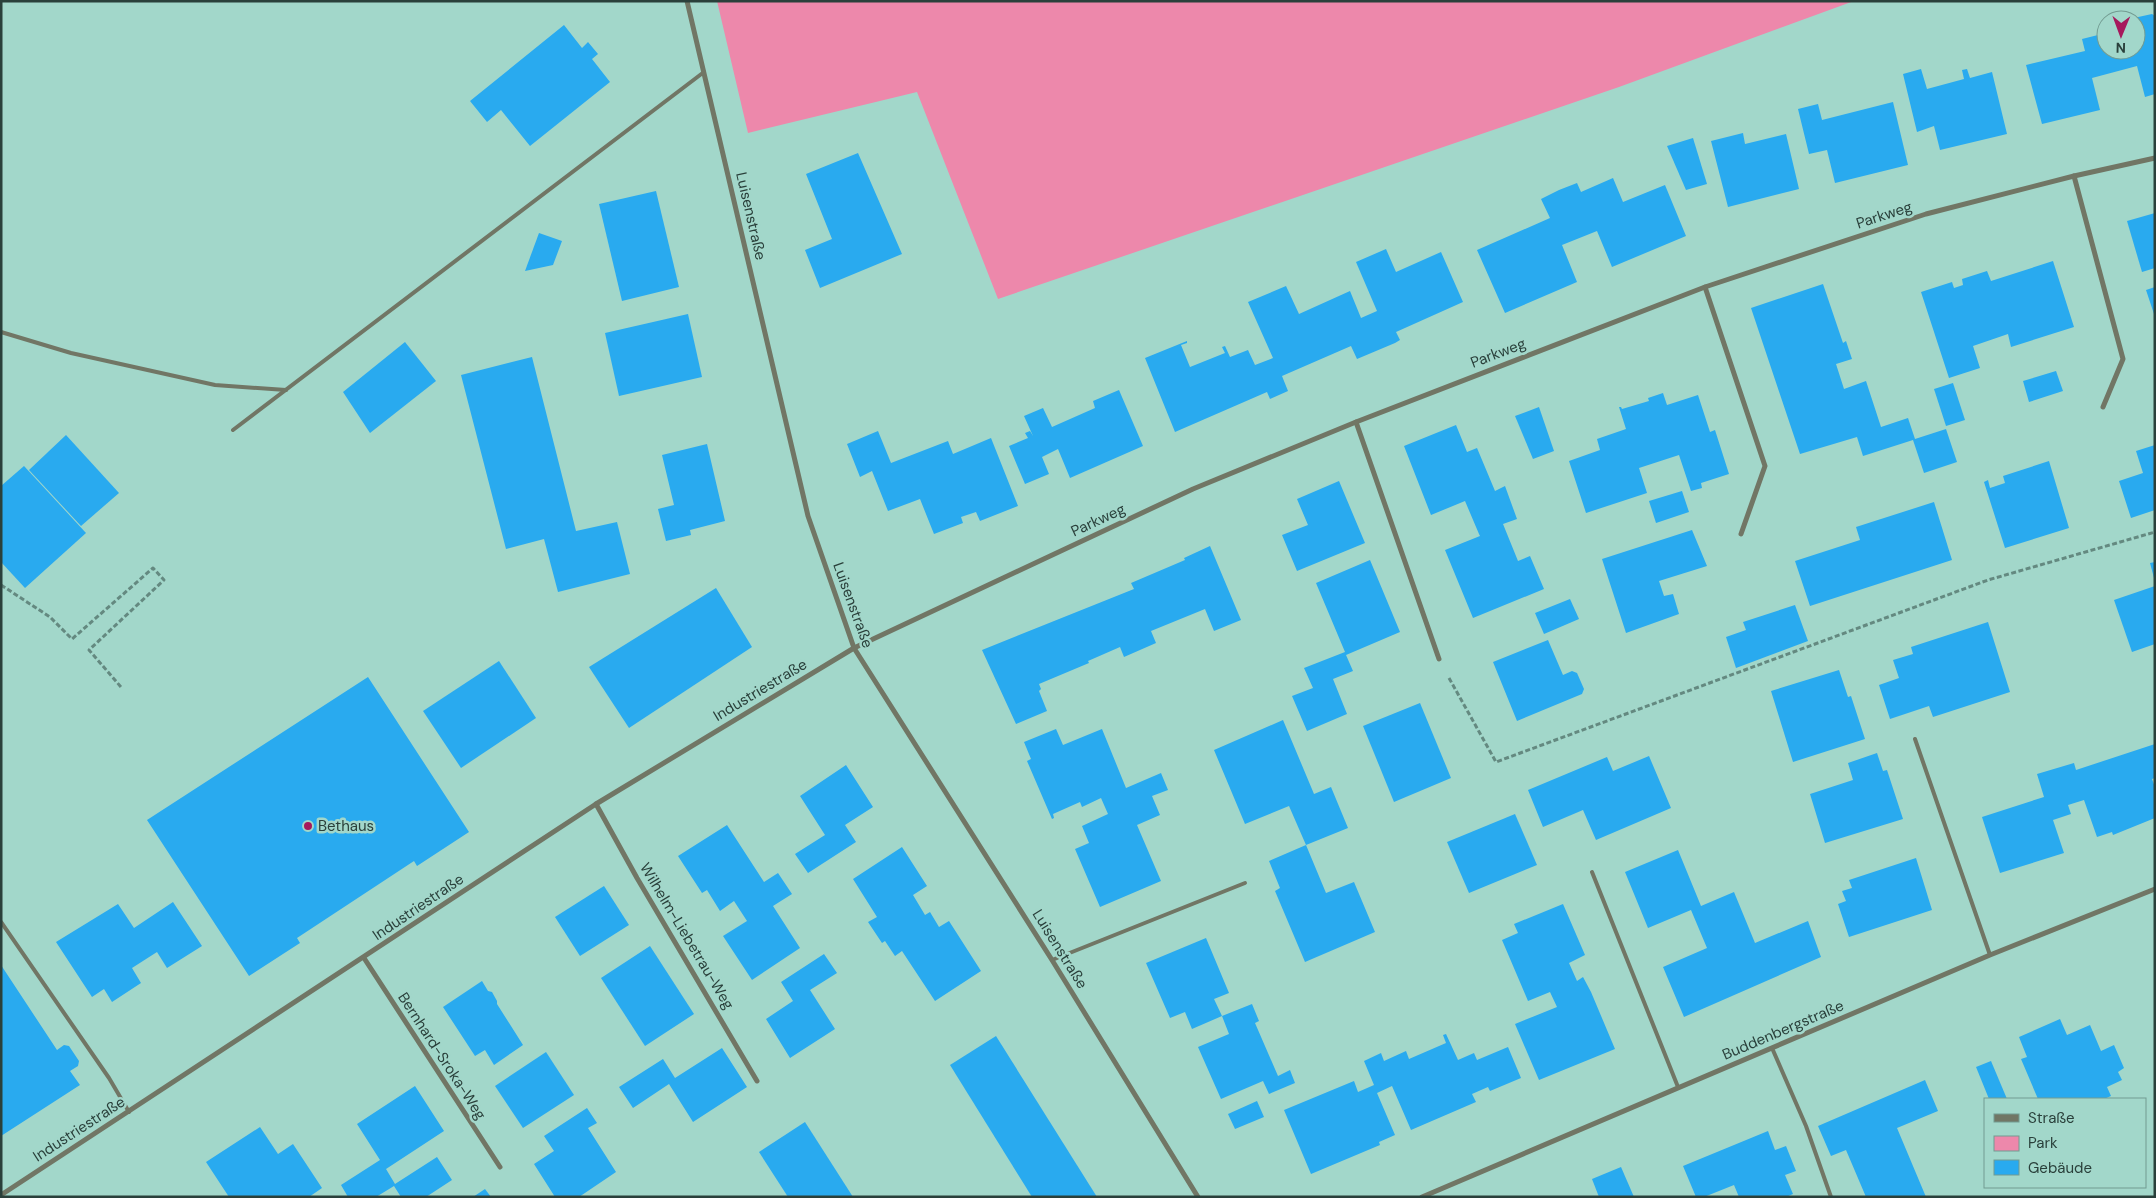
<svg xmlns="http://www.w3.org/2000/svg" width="2156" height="1198" font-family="'DM Sans',sans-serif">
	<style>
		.green { fill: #ed88ab }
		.building { fill: #29aaef }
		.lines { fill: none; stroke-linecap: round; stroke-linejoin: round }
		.path { stroke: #648980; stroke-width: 3; stroke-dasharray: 5 2.5; stroke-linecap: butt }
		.service { stroke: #717665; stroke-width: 4 }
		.minor { stroke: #717665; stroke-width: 5 }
		.poi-dot { fill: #a6195c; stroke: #a2d7ca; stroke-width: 2 }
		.labels { text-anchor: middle; stroke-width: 5; stroke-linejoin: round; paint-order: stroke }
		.street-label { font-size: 15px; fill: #2a403b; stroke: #a2d7ca }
		.poi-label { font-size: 15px; fill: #2a403b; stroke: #a2d7ca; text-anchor: start }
	</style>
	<rect width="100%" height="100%" fill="#a2d7ca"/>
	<polygon class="green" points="717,1 1854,1 1619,87 998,299 917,92 748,133"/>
	<g class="building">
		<polygon points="2152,14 2155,16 2155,94 2145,97 2137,66 2092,78 2100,110 2042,124 2026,65 2085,51 2082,39 2106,33 2106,50 2136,50 2136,20 2129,19"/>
		<polygon points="564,25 582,48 588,42 598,54 592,59 610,82 530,146 501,110 487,122 470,101"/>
		<polygon points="1921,69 1927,89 1964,79 1962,70 1967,69 1970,78 1992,72 2007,134 1940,150 1934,126 1917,132 1903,74"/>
		<polygon points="1893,102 1908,165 1835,183 1827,150 1809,154 1798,109 1818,104 1822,120"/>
		<polygon points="1743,133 1745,144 1786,134 1799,189 1728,207 1711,141"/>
		<polygon points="1693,138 1707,184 1686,190 1667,146"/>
		<polygon points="858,153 902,254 820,288 805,250 832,239 806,174"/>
		<polygon points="1613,178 1623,202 1665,185 1686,236 1612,267 1597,231 1562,245 1577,282 1505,313 1477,250 1550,218 1541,199 1559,190 1577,183 1581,192"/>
		<polygon points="656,191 679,287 622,301 599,204"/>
		<polygon points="2155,213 2155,268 2142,272 2127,221"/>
		<polygon points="539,233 562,241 553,265 525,271"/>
		<polygon points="1386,249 1396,272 1441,252 1463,302 1396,332 1400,340 1395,343 1357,359 1351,346 1282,376 1288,391 1270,399 1267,392 1175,432 1145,358 1187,341 1187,343 1181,345 1190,367 1225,353 1222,347 1225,346 1230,357 1248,350 1255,365 1273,358 1248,302 1286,286 1299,314 1350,291 1361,318 1377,311 1356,262"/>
		<polygon points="2053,261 2074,327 2011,347 2008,334 1973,346 1980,368 1949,378 1921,292 1952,282 1954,288 1963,285 1962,279 1987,271 1991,281"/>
		<polygon points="1823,284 1843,343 1846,341 1852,359 1836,364 1844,389 1866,381 1881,427 1908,418 1915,439 1946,429 1957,462 1924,473 1913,440 1863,456 1857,437 1800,454 1751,308"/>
		<polygon points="2155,287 2155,314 2154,314 2146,290"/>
		<polygon points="688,314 702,377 619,396 605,333"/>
		<polygon points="405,342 436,381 370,433 343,392"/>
		<polygon points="532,357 576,531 617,522 630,574 558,592 544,539 506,549 461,375"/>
		<polygon points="2056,371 2063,391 2029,402 2023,381"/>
		<polygon points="1953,383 1965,420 1946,426 1934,389"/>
		<polygon points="1119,390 1143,446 1070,478 1058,449 1042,457 1049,474 1025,484 1009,446 1028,438 1025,433 1030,431 1033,436 1024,416 1043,408 1052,427 1095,408 1093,401"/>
		<polygon points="1663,393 1667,405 1698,395 1710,432 1715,430 1729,474 1701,483 1702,488 1691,491 1679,455 1639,468 1647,493 1586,513 1569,461 1600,450 1597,439 1626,429 1619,407 1621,407 1622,409 1649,401 1648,398"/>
		<polygon points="1539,407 1554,451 1533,459 1515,416"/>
		<polygon points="1456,425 1467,452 1477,448 1495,491 1505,486 1517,519 1503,524 1518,561 1530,556 1544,589 1473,618 1445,550 1480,536 1479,534 1465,501 1431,515 1404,446"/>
		<polygon points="878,431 891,463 948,441 953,454 991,438 1018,506 980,521 976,512 961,517 963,523 934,534 920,499 888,511 872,471 860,477 847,444"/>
		<polygon points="66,435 119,493 81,526 29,470"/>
		<polygon points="707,444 725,521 690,530 691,535 666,541 658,509 674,505 662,455"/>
		<polygon points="2155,445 2155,510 2131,518 2119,481 2143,473 2136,451"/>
		<polygon points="2049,461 2069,528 2005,548 1984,482 1988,480 1990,488 2005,483 2003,476"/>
		<polygon points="24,466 86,533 25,588 1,562 1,486"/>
		<polygon points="1339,481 1365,543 1297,571 1282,535 1308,525 1297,499"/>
		<polygon points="1682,491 1689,512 1656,523 1649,501"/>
		<polygon points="1934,502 1952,560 1810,606 1795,561 1860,540 1856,527"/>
		<polygon points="1692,530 1707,566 1659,581 1664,596 1673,594 1679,614 1626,633 1602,559"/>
		<polygon points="1210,546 1241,620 1214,631 1205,609 1151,631 1156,643 1124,657 1120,647 1088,661 1089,663 1039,684 1041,689 1039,691 1047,711 1016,724 982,650 1134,589 1131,583 1185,560 1184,558"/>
		<polygon points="1370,560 1400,632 1346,655 1353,671 1333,679 1347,714 1307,731 1292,696 1313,688 1304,668 1345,652 1316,583"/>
		<polygon points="2155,562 2155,577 2154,578 2150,563"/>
		<polygon points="2155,586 2155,644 2132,652 2114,600"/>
		<polygon points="716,588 752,647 629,728 589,667"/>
		<polygon points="1570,599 1579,619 1544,634 1535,613"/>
		<polygon points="1795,605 1808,641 1736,668 1726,637 1746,630 1743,622"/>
		<polygon points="1988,622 2010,692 1933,717 1929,706 1890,719 1879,685 1899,678 1893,660 1913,654 1911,647"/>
		<polygon points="1548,640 1563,675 1572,671 1577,673 1584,689 1582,694 1517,721 1493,662"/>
		<polygon points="499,661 536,718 461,768 423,711"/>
		<polygon points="1839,670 1848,697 1851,696 1865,739 1793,762 1771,691"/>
		<polygon points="368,677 469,832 417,866 414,861 297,938 300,943 249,976 147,820"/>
		<polygon points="1420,703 1451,778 1394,802 1363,726"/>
		<polygon points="1283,720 1314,794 1331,787 1348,828 1306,845 1289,806 1245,824 1214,750"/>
		<polygon points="1056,729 1063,745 1102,729 1126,788 1161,773 1168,790 1152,796 1160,815 1137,825 1161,881 1100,907 1075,849 1089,843 1082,826 1108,814 1101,798 1082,807 1080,802 1053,814 1054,818 1052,819 1027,761 1031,759 1024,742"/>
		<polygon points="2155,744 2155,778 2152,779 2155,787 2155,818 2113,835 2112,832 2097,837 2084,800 2068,805 2071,814 2053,820 2064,853 2000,873 1982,817 2044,797 2037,774 2074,763 2076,770"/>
		<polygon points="1877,753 1883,771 1887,770 1903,819 1825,843 1810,794 1853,780 1848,763"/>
		<polygon points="1649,756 1671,808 1596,840 1583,810 1543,827 1528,790 1607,757 1613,771"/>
		<polygon points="846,765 873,807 845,825 856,842 808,873 795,854 825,835 800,796"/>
		<polygon points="1515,814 1537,865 1469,893 1447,842"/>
		<polygon points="727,825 764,882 778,873 792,894 773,906 800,948 752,980 723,936 747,921 734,901 720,911 707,890 702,893 678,856"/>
		<polygon points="1306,845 1326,893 1354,882 1375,932 1305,962 1275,891 1280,888 1269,861"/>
		<polygon points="902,847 927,886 913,895 925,915 930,912 939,927 949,921 981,971 935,1001 902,951 895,956 885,941 882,943 868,922 877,917 853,879"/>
		<polygon points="1678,850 1701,906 1734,892 1755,943 1808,921 1821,957 1684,1017 1663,967 1707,948 1691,910 1648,928 1625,872"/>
		<polygon points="1916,858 1932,910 1849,937 1838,904 1846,901 1842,891 1852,888 1849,880"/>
		<polygon points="604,886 629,925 580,956 555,917"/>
		<polygon points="173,902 202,946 167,968 157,952 132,968 141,983 112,1002 104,989 92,997 56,942 118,904 134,928"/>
		<polygon points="1563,904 1585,955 1569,963 1577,981 1583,977 1591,992 1615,1049 1539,1080 1515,1024 1557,1007 1550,992 1528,1001 1502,940 1518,933 1514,924"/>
		<polygon points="1206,938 1229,993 1214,999 1222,1016 1192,1029 1185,1012 1170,1018 1146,963"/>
		<polygon points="650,946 694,1014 645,1046 601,978"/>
		<polygon points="824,954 837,973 810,990 835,1029 790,1058 766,1019 793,1001 781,982"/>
		<polygon points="1,965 57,1050 64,1045 69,1046 79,1061 78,1066 70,1071 80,1085 1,1136"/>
		<polygon points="482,981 488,991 492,992 497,1001 497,1004 523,1045 494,1065 485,1050 475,1056 443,1007"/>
		<polygon points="1252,1004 1259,1021 1255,1023 1278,1076 1290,1070 1295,1083 1269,1094 1263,1081 1221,1099 1198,1047 1229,1034 1222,1016"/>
		<polygon points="2060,1019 2067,1035 2090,1025 2101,1051 2114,1045 2124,1068 2118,1072 2122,1080 2107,1087 2111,1096 2104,1099 2038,1099 2021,1059 2027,1057 2019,1037"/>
		<polygon points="1446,1034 1458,1060 1474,1053 1477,1060 1508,1047 1521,1078 1490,1091 1488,1087 1472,1094 1476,1102 1411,1130 1392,1086 1377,1093 1395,1135 1379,1142 1380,1145 1311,1174 1284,1110 1354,1081 1358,1092 1374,1085 1364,1061 1381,1053 1384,1061 1406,1051 1409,1059 1446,1043 1443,1035"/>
		<polygon points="996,1036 1097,1197 1032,1197 950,1065"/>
		<polygon points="722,1048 747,1087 693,1122 669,1084 633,1108 619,1087 663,1059 675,1078"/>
		<polygon points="546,1052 574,1095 523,1128 495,1086"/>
		<polygon points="1991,1061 2007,1099 1989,1099 1976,1067"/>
		<polygon points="1925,1080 1938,1111 1897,1128 1926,1197 1866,1197 1846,1150 1831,1156 1818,1126"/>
		<polygon points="415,1086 444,1131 386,1169 395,1184 437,1157 452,1180 426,1197 401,1197 394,1186 376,1197 348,1197 341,1185 380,1160 357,1124"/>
		<polygon points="1257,1101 1264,1117 1235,1129 1228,1114"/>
		<polygon points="587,1108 597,1123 588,1128 616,1172 579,1197 555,1197 534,1164 554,1151 544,1136"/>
		<polygon points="805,1122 853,1197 788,1197 759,1152"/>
		<polygon points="260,1127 278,1154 293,1144 322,1188 309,1197 229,1197 206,1162"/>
		<polygon points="1768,1131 1775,1150 1786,1146 1796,1171 1785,1175 1793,1194 1786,1197 1739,1197 1734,1185 1704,1197 1696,1197 1683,1166"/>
		<polygon points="1621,1167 1634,1197 1599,1197 1592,1179"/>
		<polygon points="485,1189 491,1197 473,1197"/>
	</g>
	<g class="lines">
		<g class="path">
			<polyline points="1,585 50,617 72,639 153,568 164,580 89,650 121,687"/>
			<polyline points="1449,678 1496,762 1988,580 2155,532"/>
		</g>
		<g class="service">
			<polyline points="1,332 71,353 215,385 286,390"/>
			<polyline points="233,430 704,72"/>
			<polyline points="1915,739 1990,955"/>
			<polyline points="1592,872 1678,1087"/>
			<polyline points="1,922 109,1078 129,1112"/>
			<polyline points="1052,960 1245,883"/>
			<polyline points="1772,1048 1806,1126 1831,1197"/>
		</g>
		<g class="minor">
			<polyline points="687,1 808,516 854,648 1052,960 1198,1197"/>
			<polyline points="2074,176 2123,359 2103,407"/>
			<polyline points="1705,287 1765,466 1741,534"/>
			<polyline points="1356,422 1439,659"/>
			<polyline points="596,804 637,878 757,1081"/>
			<polyline points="364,958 500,1167"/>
			<polyline points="1,1195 596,804 854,648 1193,489 1356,422 1705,287 1926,214 2074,176 2155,158"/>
			<polyline points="1422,1197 1990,955 2155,889"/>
		</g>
	</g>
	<circle class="poi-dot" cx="308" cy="826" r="5"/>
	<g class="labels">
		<g class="street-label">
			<text transform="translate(1884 215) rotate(-18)" y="5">Parkweg</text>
			<text transform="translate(751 216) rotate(77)" y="5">Luisenstraße</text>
			<text transform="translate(1498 353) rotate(-21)" y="5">Parkweg</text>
			<text transform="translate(1098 520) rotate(-25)" y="5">Parkweg</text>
			<text transform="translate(853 605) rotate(70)" y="5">Luisenstraße</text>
			<text transform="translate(760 690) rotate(-31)" y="5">Industriestraße</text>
			<text transform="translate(418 907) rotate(-34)" y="5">Industriestraße</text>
			<text transform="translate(687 936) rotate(59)" y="5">Wilhelm-Liebetrau-Weg</text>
			<text transform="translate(1060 949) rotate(58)" y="5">Luisenstraße</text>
			<text transform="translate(1783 1030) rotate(-23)" y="5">Buddenbergstraße</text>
			<text transform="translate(442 1056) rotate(57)" y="5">Bernhard-Sroka-Weg</text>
			<text transform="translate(79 1129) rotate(-33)" y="5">Industriestraße</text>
		</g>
		<g class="poi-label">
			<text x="318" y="831">Bethaus</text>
		</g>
	</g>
	<rect width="2156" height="1198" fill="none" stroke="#2a403b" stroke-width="5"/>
	<rect x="1984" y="1098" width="162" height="90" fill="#a2d7ca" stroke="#729b91"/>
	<rect x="1994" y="1114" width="25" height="8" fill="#717665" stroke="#729b91"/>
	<text x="2028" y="1123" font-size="15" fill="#2a403b">Straße</text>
	<rect x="1994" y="1136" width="25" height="15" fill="#ed88ab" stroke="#729b91"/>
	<text x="2028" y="1148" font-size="15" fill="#2a403b">Park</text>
	<rect x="1994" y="1160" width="25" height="15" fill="#29aaef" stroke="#729b91"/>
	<text x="2028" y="1173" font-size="15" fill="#2a403b">Gebäude</text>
	<g transform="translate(2121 35) rotate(181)"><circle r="24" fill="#a2d7ca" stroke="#729b91"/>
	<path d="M0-4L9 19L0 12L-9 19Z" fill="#a6195c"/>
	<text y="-8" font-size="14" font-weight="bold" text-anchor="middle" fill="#2a403b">N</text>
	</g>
</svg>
